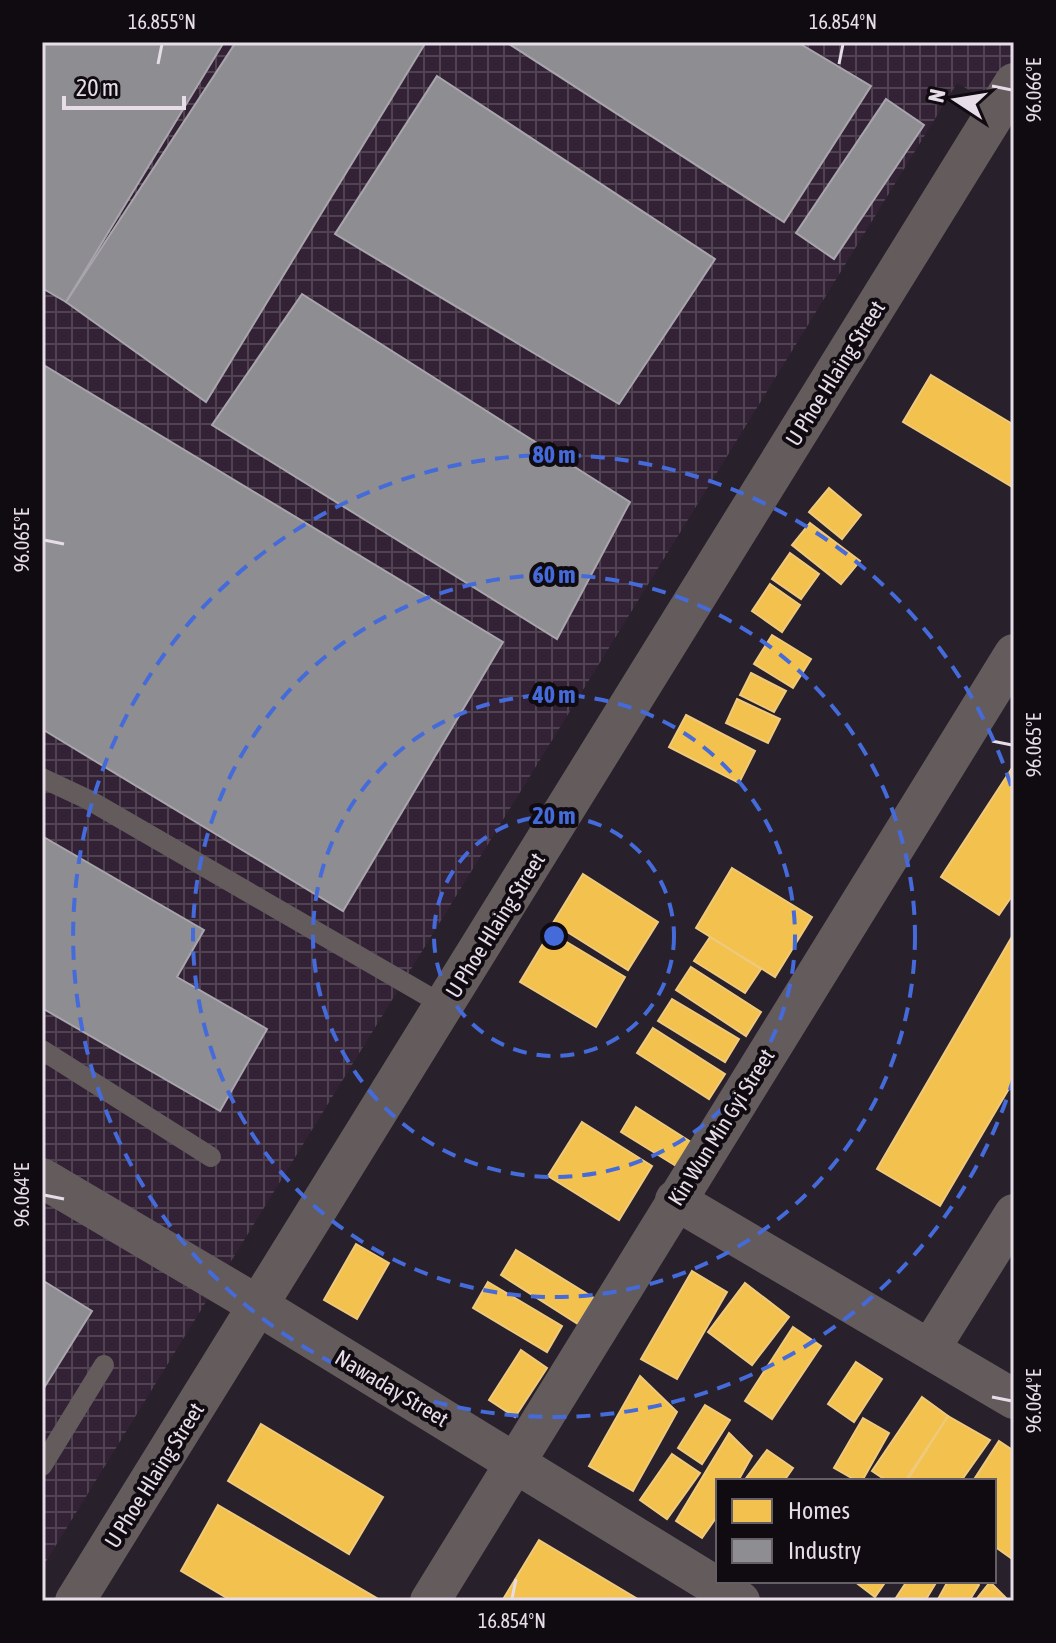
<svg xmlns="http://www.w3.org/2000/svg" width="1056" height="1643" font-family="'Asap Condensed',sans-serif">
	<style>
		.industrial { fill: url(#industrial-grid) }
		.homes { fill: #f2c14e; stroke: #efc97c; stroke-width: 2 }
		.industry { fill: #8d8d92; stroke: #a8a5ac; stroke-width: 2 }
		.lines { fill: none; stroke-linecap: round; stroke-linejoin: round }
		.lane { stroke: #645c5c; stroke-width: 20 }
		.street { stroke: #645c5c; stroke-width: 40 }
		.ticks { fill: none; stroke: #e7dde8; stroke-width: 3 }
		.ring { fill: none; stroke: #456bdb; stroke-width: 4; stroke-dasharray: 14 10 }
		.labels { text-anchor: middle; stroke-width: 8; stroke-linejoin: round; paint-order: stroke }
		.street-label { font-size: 22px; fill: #e7dde8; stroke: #100a11 }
		.centre { fill: #456bdb; stroke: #100a11; stroke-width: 4 }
		.ring-label { font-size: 24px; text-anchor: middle; font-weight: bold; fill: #456bdb; stroke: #100a11; stroke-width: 8; stroke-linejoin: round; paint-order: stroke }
		.neatline { fill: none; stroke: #e7dde8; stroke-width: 3 }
		.ticks-label { font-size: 20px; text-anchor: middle; fill: #e7dde8 }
	</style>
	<defs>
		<pattern id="industrial-grid" width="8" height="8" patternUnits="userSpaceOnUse" patternTransform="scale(2)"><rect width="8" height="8" fill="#332235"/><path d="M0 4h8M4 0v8" fill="none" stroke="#514252"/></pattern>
	</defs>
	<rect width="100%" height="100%" fill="#28202a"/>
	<polygon class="industrial" points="42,42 1014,42 1014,116 957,83 42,1568"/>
	<g class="homes">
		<polygon points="931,375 1014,425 1014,488 903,422"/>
		<polygon points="829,488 861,515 842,539 809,512"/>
		<polygon points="810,523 860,561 841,584 792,545"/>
		<polygon points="790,553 819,574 801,599 772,579"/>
		<polygon points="770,584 800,605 782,632 752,611"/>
		<polygon points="772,635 811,659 793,688 754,664"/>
		<polygon points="751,673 786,691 774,712 740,695"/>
		<polygon points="737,699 780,719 768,743 726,723"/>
		<polygon points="686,715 755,751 739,783 669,747"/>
		<polygon points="1014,765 1014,893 999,915 941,877"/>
		<polygon points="732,868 812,917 775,977 696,928"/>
		<polygon points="583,874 658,922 628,970 553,923"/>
		<polygon points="550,932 625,977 596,1027 520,982"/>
		<polygon points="1013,935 1014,1080 940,1206 877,1169"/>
		<polygon points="710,937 761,969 745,993 694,961"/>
		<polygon points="691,967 761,1012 746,1036 676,990"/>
		<polygon points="672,999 739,1039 725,1062 658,1021"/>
		<polygon points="653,1028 725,1074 709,1099 637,1053"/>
		<polygon points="636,1107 691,1142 676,1166 621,1132"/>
		<polygon points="582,1122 652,1166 619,1220 548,1176"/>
		<polygon points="356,1244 389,1263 357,1319 324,1300"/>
		<polygon points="516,1250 594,1298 578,1324 501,1275"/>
		<polygon points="692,1271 727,1292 677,1379 641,1359"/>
		<polygon points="488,1282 562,1326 547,1352 473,1308"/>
		<polygon points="745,1283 789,1317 752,1365 708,1332"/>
		<polygon points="793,1327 821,1346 772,1419 745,1401"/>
		<polygon points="521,1350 547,1368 515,1417 489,1400"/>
		<polygon points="856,1362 882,1379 854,1422 828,1404"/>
		<polygon points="640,1376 677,1412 633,1491 589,1466"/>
		<polygon points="922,1397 948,1416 905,1481 887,1481 872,1471"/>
		<polygon points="705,1405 730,1420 702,1464 678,1448"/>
		<polygon points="948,1416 990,1440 961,1481 907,1481"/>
		<polygon points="863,1418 889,1433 862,1481 857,1481 834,1468"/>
		<polygon points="261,1424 383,1497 349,1554 228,1481"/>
		<polygon points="729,1433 752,1456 738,1481 718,1481 718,1515 702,1538 676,1521"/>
		<polygon points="999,1441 1014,1451 1014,1554 1011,1558 994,1546 994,1481 973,1481"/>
		<polygon points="767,1450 793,1468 784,1481 744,1481"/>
		<polygon points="672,1454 700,1473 667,1519 640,1500"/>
		<polygon points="218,1505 380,1600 379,1601 232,1601 181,1571"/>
		<polygon points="539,1540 641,1601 502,1601"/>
		<polygon points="854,1581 886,1581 875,1597"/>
		<polygon points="907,1581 937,1581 925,1601 894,1601"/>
		<polygon points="948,1581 976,1581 979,1585 969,1601 937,1601"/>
		<polygon points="990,1582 1009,1601 975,1601"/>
	</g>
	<g class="industry">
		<polygon points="42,42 224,42 66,302 42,288"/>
		<polygon points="236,42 426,42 206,402 66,302"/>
		<polygon points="506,42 797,42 871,86 784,222"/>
		<polygon points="437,76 715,259 619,404 335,234"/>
		<polygon points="886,99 924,125 834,259 796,233"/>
		<polygon points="302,294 630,502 557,639 212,425"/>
		<polygon points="42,364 503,642 343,911 42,729"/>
		<polygon points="42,836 204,930 177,977 267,1029 220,1111 42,1008"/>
		<polygon points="42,1280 92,1311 42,1391"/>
	</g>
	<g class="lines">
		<g class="lane">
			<polyline points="42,778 89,800 445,1006"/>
			<polyline points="42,1050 211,1157"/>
			<polyline points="42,1466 104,1365"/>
		</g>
		<g class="street">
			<polyline points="42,1178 259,1306 740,1601"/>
			<polyline points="675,1200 1014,1399"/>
			<polyline points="930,1349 1014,1214"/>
			<polyline points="75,1601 1014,83"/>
			<polyline points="430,1601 1014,654"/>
		</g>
	</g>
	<path class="ticks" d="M158,64L162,44M839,64L843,44M992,86L1012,90M44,540L64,544M992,741L1012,745M44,1195L64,1199M992,1397L1012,1401M512,1599L516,1579"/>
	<g class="ring">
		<circle cx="554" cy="936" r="120"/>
		<circle cx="554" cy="936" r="241"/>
		<circle cx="554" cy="936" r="361"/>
		<path d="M1014 1077A481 481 0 1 1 1014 795"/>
	</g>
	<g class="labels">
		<g class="street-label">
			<text transform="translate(835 373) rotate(-58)" y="8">U Phoe Hlaing Street</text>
			<text transform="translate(495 925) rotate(-58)" y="8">U Phoe Hlaing Street</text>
			<text transform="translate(721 1127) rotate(-58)" y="8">Kin Wun Min Gyi Street</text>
			<text transform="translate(392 1388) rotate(31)" y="8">Nawaday Street</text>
			<text transform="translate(154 1475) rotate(-58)" y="8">U Phoe Hlaing Street</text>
		</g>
	</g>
	<circle cx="554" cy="936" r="12" class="centre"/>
	<g class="ring-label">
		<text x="554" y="463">80 m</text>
		<text x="554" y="583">60 m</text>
		<text x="554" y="703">40 m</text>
		<text x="554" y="824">20 m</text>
	</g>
	<rect width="1056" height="1643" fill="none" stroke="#100a11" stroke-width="88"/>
	<rect x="716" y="1479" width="280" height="104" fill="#100a11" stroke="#665e67" stroke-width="2"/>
	<rect x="732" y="1499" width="40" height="24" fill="#f2c14e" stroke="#665e67" stroke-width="2"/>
	<text x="788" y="1519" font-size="24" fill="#e7dde8">Homes</text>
	<rect x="732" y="1539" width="40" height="24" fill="#8d8d92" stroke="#665e67" stroke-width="2"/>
	<text x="788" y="1559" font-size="24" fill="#e7dde8">Industry</text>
	<g transform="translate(956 100) rotate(282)" stroke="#100a11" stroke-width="6" paint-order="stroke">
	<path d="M0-6L14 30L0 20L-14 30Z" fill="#e7dde8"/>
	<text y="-12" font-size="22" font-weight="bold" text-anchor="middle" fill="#e7dde8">N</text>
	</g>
	<path d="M64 96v12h120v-12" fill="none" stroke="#e7dde8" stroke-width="4"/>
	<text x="76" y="96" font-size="24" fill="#e7dde8" stroke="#100a11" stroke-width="6" paint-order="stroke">20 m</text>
	<rect x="44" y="44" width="968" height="1555" class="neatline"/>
	<g class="ticks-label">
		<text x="162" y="29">16.855°N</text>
		<text x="843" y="29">16.854°N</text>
		<text transform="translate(1034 90) rotate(-90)" y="7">96.066°E</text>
		<text transform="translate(22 540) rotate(-90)" y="7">96.065°E</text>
		<text transform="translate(1034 745) rotate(-90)" y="7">96.065°E</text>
		<text transform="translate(22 1195) rotate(-90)" y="7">96.064°E</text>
		<text transform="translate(1034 1401) rotate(-90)" y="7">96.064°E</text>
		<text x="512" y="1628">16.854°N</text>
	</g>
</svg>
